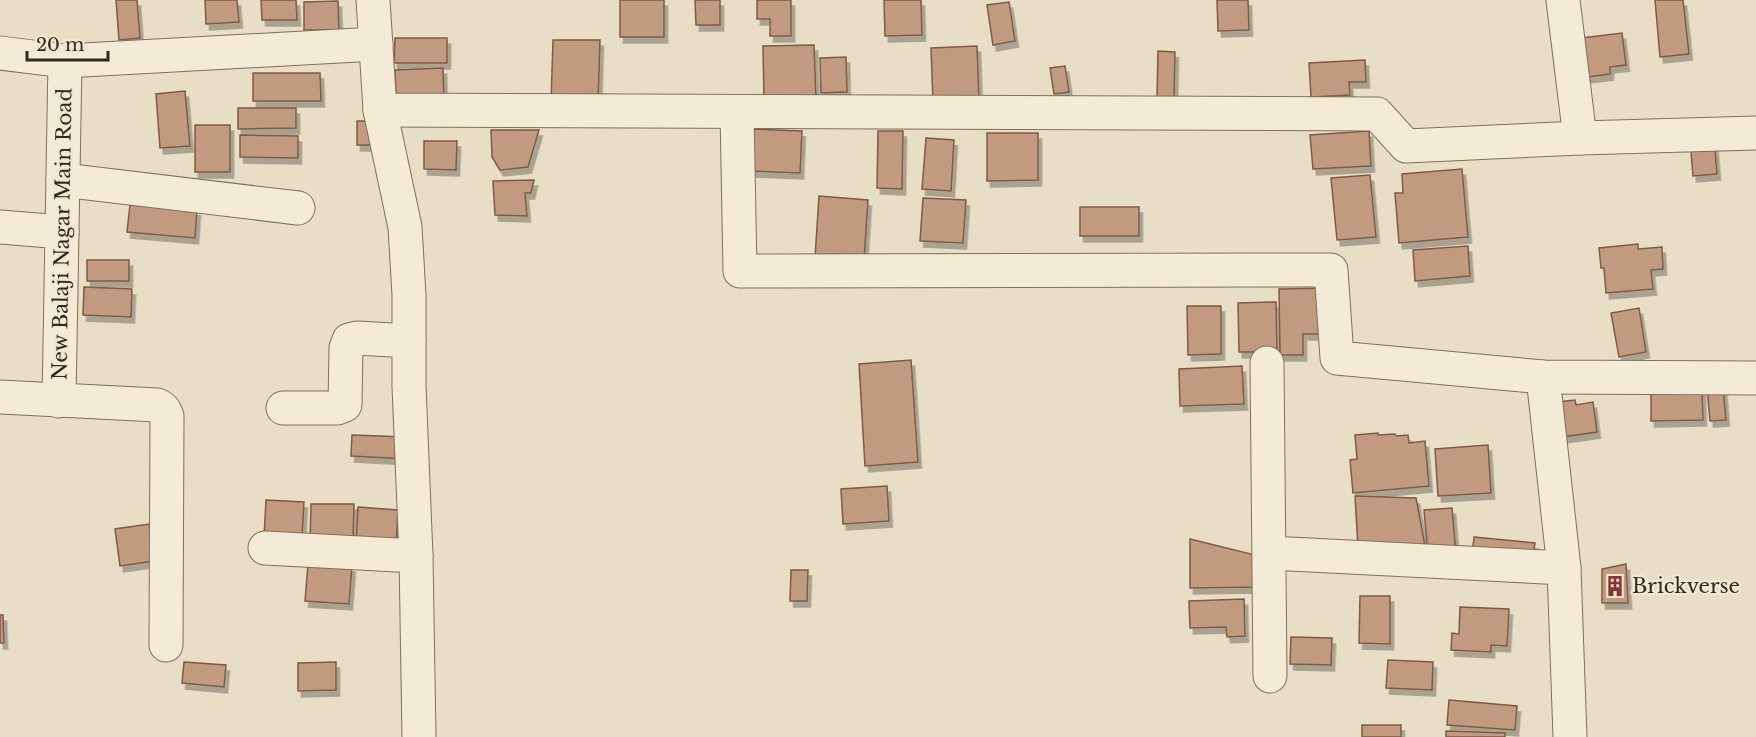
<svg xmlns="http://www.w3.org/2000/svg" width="1756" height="737" font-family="'Libre Baskerville',serif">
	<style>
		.building { fill: #c29a7f; stroke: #7d5b46; stroke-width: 1.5; filter: url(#shadow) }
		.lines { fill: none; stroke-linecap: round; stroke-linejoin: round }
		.minor-casing { stroke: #816f5d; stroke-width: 35 }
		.minor { stroke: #f4ebd7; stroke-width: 33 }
		.labels { text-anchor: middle; stroke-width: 4.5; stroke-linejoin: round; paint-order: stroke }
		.street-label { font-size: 20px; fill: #33281f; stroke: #f1e8d3 }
		.poi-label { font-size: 20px; fill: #33281f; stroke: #f1e8d3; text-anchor: start }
	</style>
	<defs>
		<filter id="shadow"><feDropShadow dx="3.5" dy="6" stdDeviation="0" flood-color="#0004"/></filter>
	</defs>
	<rect width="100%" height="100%" fill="#e8ddc5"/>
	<g class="building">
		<polygon points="116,0 137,0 140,38 119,40"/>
		<polygon points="205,0 237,0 239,22 206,24"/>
		<polygon points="261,0 296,0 297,20 262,20"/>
		<rect x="620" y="0" width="44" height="37"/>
		<polygon points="695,0 720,0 720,25 696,25"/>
		<polygon points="757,0 791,0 791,36 770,36 770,19 757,19"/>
		<polygon points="884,0 921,0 922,35 885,36"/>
		<polygon points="1217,0 1248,0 1249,30 1218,31"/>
		<polygon points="1655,0 1683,0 1689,54 1660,57"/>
		<polygon points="338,1 339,30 304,30 304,2"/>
		<polygon points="1009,2 1015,41 993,45 987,5"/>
		<polygon points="1622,33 1626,65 1610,67 1610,74 1587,77 1582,38"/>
		<polygon points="395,38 447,38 447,63 394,63"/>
		<polygon points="553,40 600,40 598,104 551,103"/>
		<polygon points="814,45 816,100 764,102 763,46"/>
		<polygon points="977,46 979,101 933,103 931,48"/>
		<polygon points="1158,51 1175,52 1174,98 1157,98"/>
		<polygon points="846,57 847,92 821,93 820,58"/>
		<polygon points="1365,60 1366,82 1349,82 1350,95 1311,97 1309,63"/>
		<polygon points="1065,66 1069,92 1054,94 1050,68"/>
		<polygon points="443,68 444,99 396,100 395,70"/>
		<polygon points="253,73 320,73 321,101 253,101"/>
		<polygon points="185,91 190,146 160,148 156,94"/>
		<polygon points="238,108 296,108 296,128 238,129"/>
		<rect x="357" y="121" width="23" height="24"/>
		<rect x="195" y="125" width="35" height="47"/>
		<polygon points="752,129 802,131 800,173 750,171"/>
		<polygon points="491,130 539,130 528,167 500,170 492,157"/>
		<polygon points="878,131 903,131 902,189 877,188"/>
		<polygon points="1369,131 1371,166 1313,169 1310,135"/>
		<polygon points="987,133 1038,133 1038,180 987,181"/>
		<polygon points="240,135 298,136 298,158 240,157"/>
		<polygon points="926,138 954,140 951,191 922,189"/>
		<polygon points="1714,138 1717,174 1693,176 1690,140"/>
		<polygon points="424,141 457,141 456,170 424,169"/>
		<polygon points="1462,169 1468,237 1399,243 1395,193 1403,193 1402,174"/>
		<polygon points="1370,175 1376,237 1337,240 1331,178"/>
		<polygon points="534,180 531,193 525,193 527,216 495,215 493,181"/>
		<polygon points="819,196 868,200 864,261 815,258"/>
		<polygon points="923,198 966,200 963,243 920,241"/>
		<polygon points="130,205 197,210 195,238 127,232"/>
		<rect x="1080" y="207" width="59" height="29"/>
		<polygon points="1638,244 1638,249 1662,247 1663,269 1651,270 1653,289 1606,293 1604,268 1601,268 1599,248"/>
		<polygon points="1468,246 1470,276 1415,281 1413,250"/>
		<rect x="87" y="260" width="42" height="21"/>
		<polygon points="84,287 132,289 131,317 83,315"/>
		<polygon points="1328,288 1329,334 1303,334 1303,355 1280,355 1279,289"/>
		<polygon points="1276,302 1277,352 1239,352 1238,303"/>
		<polygon points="1187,306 1221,306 1221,354 1188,355"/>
		<polygon points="1639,308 1646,352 1619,357 1611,313"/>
		<polygon points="911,360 918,462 865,466 859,364"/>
		<polygon points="1242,366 1244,404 1180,406 1179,369"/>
		<polygon points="1723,386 1726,420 1710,421 1707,387"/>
		<polygon points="1702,389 1703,420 1651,421 1651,390"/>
		<polygon points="1575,400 1576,405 1593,402 1597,432 1555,438 1558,402"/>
		<polygon points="1378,433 1378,435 1395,434 1396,436 1408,435 1409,443 1425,441 1429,486 1353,493 1350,460 1357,459 1355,435"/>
		<polygon points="352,435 407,437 406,459 351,456"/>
		<polygon points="1488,445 1491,493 1438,496 1435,449"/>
		<polygon points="887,486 889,521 843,524 841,489"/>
		<polygon points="1355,496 1416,498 1426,551 1358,548"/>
		<polygon points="266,500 304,502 302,538 264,537"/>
		<polygon points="311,504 354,504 353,541 310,541"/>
		<polygon points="358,507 398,510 396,547 356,545"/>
		<polygon points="1452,508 1456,553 1428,555 1424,510"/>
		<polygon points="149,524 154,561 120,566 115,529"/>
		<polygon points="1474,537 1535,543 1532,562 1472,556"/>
		<polygon points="1190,539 1255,555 1256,587 1190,588"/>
		<polygon points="308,564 352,566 349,604 305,601"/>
		<polygon points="1626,564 1628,603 1602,603 1602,569"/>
		<polygon points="791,570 808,570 807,601 790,601"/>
		<polygon points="1360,596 1390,596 1390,644 1359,643"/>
		<polygon points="1244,599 1245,636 1227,637 1226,627 1190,628 1189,601"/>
		<polygon points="1460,607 1509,609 1507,646 1491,645 1491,652 1451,650 1452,633 1459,634"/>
		<polygon points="0,615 3,615 4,643 0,643"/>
		<polygon points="1291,637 1332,638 1331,665 1290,664"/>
		<polygon points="1388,660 1433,662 1432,690 1386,688"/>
		<polygon points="184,662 226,665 224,687 182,683"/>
		<polygon points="336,662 336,690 298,691 298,663"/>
		<polygon points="1449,700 1517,706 1515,730 1447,725"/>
		<rect x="1362" y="725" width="39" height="12"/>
		<polygon points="1446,731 1505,733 1505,737 1446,737"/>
	</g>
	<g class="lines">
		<defs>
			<g id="minor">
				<polyline points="373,0 380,110 1377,114 1406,146 1580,138 1756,133"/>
				<polyline points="1563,0 1580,138"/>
				<polyline points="0,53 65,61 59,401"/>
				<polyline points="65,61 376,44"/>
				<polyline points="380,110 405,227 409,295 409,386 416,556 419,737"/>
				<polyline points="737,112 740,271 1331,270 1337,358 1543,377 1756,378"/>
				<polyline points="63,180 298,208"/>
				<polyline points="0,227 62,232"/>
				<polyline points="1267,363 1270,676"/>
				<polyline points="1543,377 1564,568 1570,737"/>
				<path d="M0,397L157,405C163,407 165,410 167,416L166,645"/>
				<polyline points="283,408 337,408 345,405 346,348 349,340 357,338 409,341"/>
				<polyline points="265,548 416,556"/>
				<polyline points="1270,553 1564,568"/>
			</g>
		</defs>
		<use href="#minor" class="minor-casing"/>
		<use href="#minor" class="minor"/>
	</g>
	<defs>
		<symbol id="building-bare" viewBox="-9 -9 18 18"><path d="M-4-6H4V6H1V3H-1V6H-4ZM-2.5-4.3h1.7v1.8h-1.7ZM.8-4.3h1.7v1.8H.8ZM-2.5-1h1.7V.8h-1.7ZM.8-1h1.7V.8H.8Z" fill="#883436" stroke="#f1e8d3" stroke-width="2.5" paint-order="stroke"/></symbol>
	</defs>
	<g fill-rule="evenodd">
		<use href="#building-bare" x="1600" y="571" width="30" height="30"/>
	</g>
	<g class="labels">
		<g class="street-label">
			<text transform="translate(62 234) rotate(-89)" y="7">New Balaji Nagar Main Road</text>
		</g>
		<g class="poi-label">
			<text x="1632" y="593">Brickverse</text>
		</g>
	</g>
	<path d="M27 51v9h81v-9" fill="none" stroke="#33281f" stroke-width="3"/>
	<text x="36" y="51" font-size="18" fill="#33281f" stroke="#f1e8d3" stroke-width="4.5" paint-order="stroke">20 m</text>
</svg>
